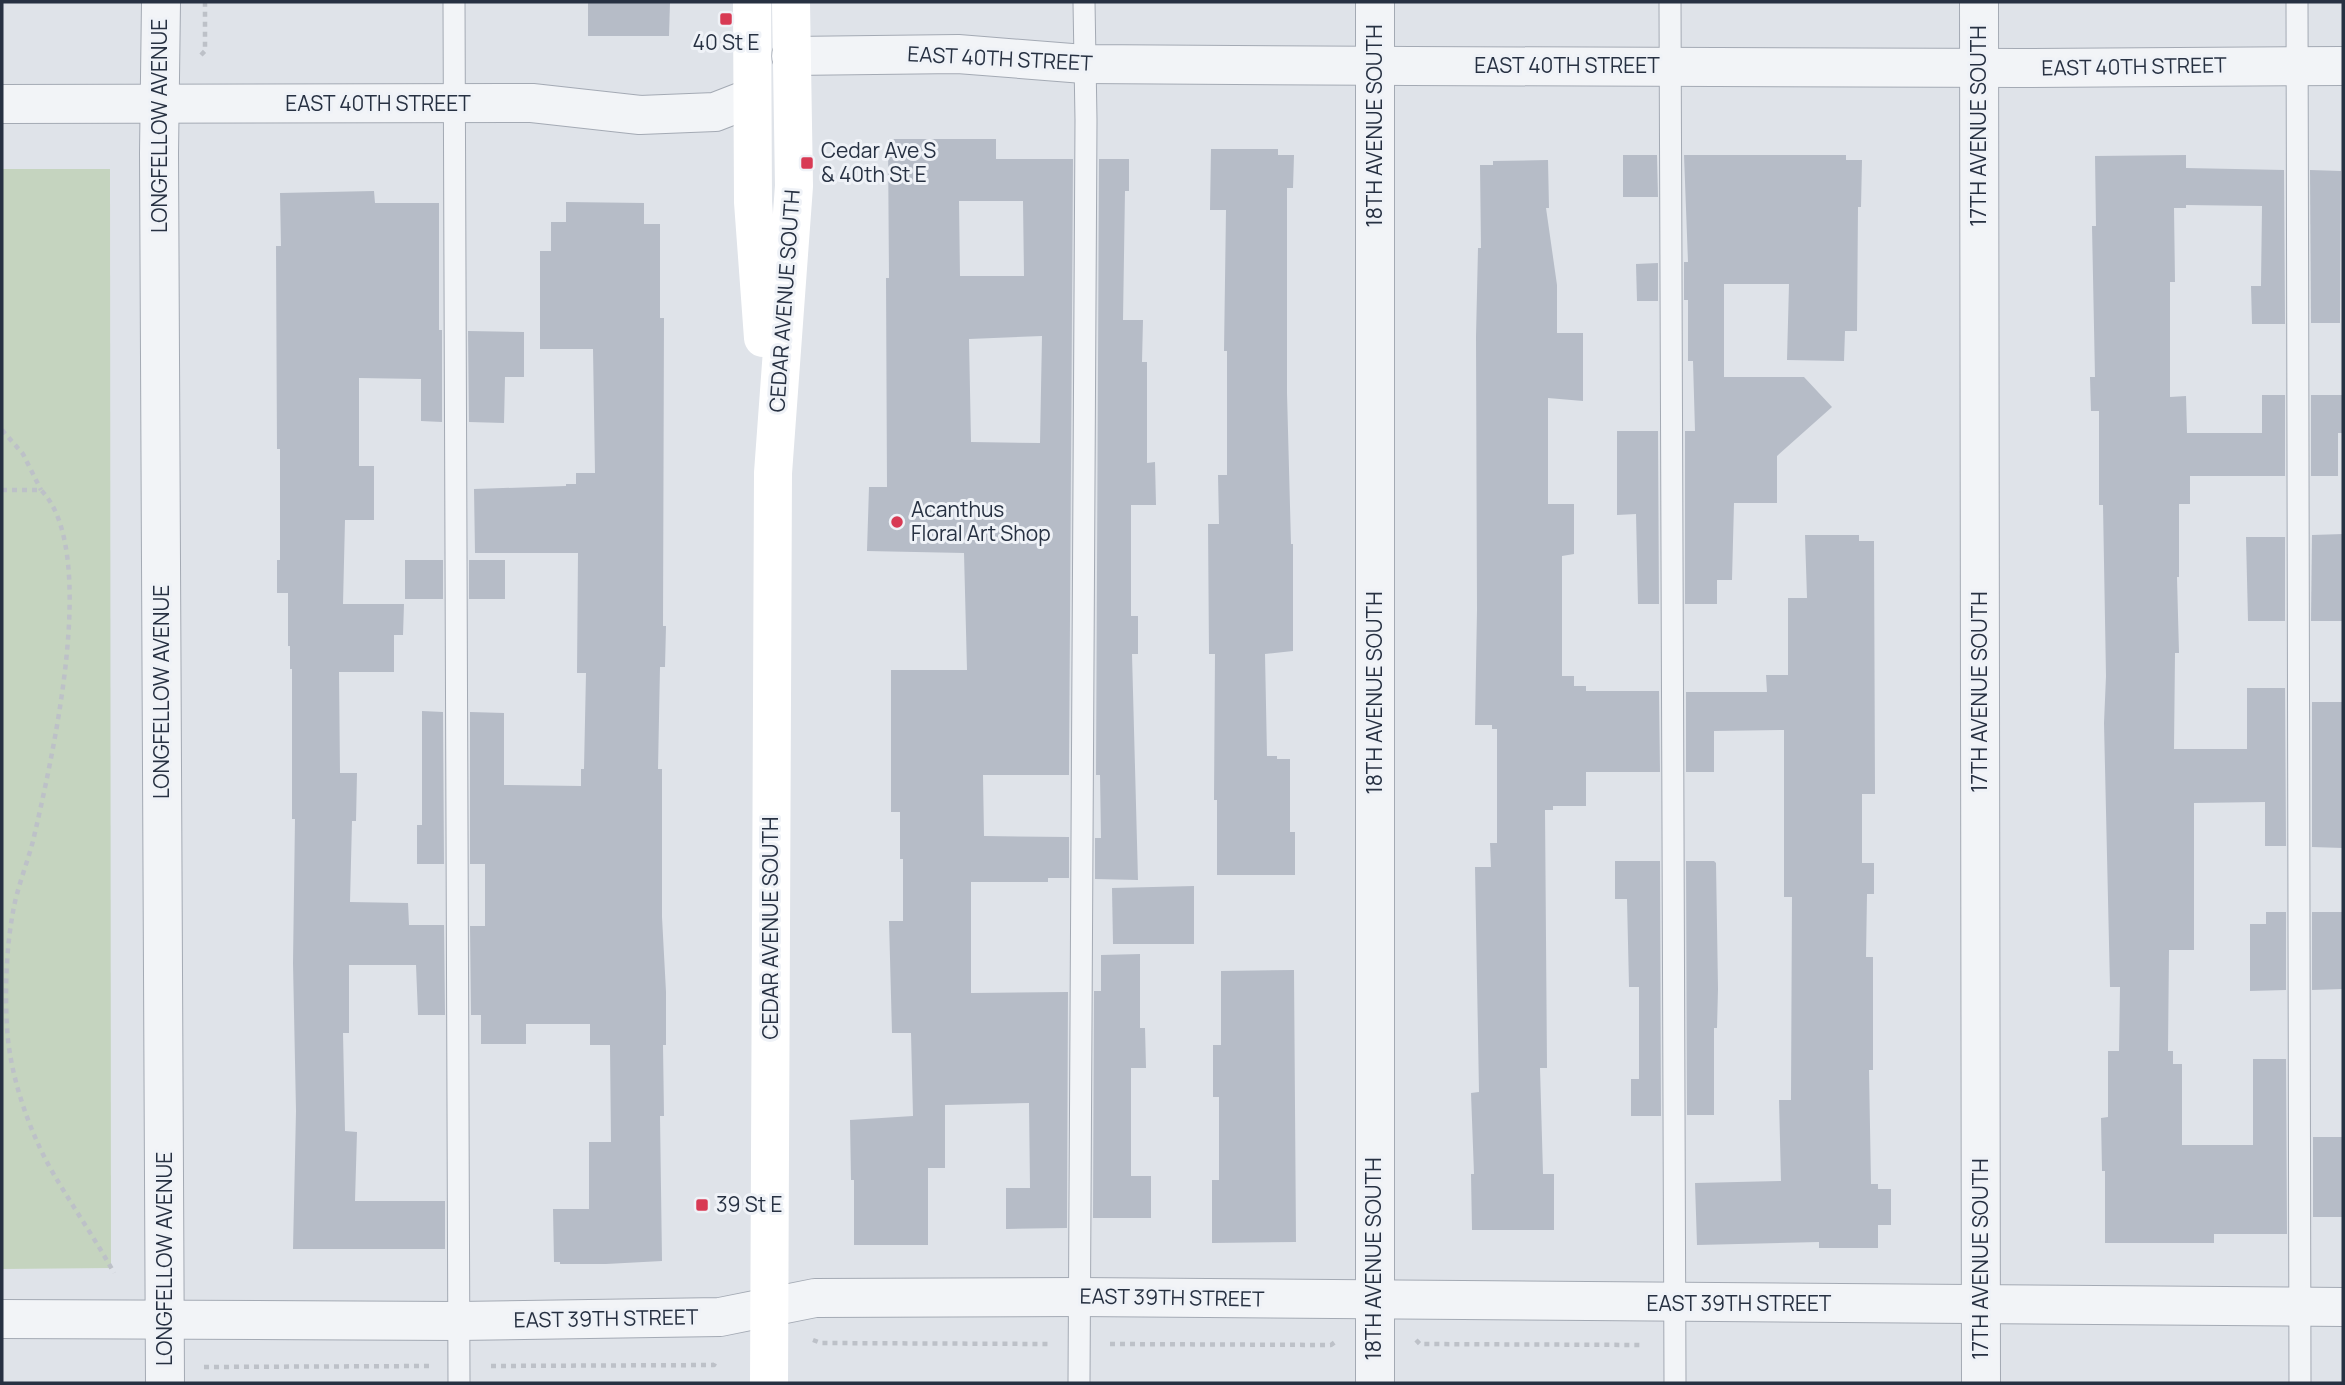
<svg xmlns="http://www.w3.org/2000/svg" width="2345" height="1385" font-family="Manrope,sans-serif">
	<style>
		.green { fill: #c5d4bf }
		.building { fill: #b6bcc7; fill-rule: evenodd }
		.lines { fill: none; stroke-linecap: round; stroke-linejoin: round }
		.lane-casing { stroke: #a4aab4; stroke-width: 23 }
		.street-casing { stroke: #a4aab4; stroke-width: 40 }
		.path { stroke: #bdc1c8; stroke-width: 4.5; stroke-dasharray: 5 5; stroke-linecap: butt }
		.lane { stroke: #f2f4f7; stroke-width: 21 }
		.street { stroke: #f2f4f7; stroke-width: 38 }
		.secondary { stroke: #fff; stroke-width: 38 }
		.poi-dot { fill: #d83a54; stroke: #eff2f7; stroke-width: 2.5 }
		.labels { text-anchor: middle; stroke-width: 6; stroke-linejoin: round; paint-order: stroke }
		.poi-label { font-size: 21px; fill: #273142; stroke: #eff2f7; text-anchor: start }
		.street-label { font-size: 21px; fill: #273142; stroke: #eff2f7 }
	</style>
	<rect width="100%" height="100%" fill="#dfe3e9"/>
	<polygon class="green" points="2,169 110,169 111,1268 2,1269"/>
	<g class="building">
		<polygon points="588,2 670,2 669,36 588,36"/>
		<path d="M888,139H996V159H1073L1069,775H983L984,836L1069,837V878H1048V882H971V993L1068,992L1067,1228L1006,1229V1188H1030L1029,1103L945,1105V1168H928V1245H854V1180H851L850,1120L913,1116L911,1033H892L889,921H903V859H900V812H891V670H967L964,553L867,551L869,487H887L886,278H889ZM959,201H1023L1024,276H960ZM1042,336L1040,443L971,442L969,339Z"/>
		<polygon points="1211,149 1278,149 1278,155 1294,155 1293,188 1287,188 1287,393 1291,544 1293,544 1293,651 1265,654 1267,756 1277,756 1277,759 1290,759 1290,832 1295,832 1295,875 1217,875 1217,800 1214,800 1215,654 1209,654 1208,524 1219,524 1218,475 1227,475 1227,351 1224,351 1226,210 1210,210"/>
		<polygon points="1623,155 1657,155 1658,197 1623,197"/>
		<polygon points="1684,155 1846,155 1846,160 1862,160 1861,207 1858,207 1857,331 1845,331 1844,361 1787,360 1789,284 1724,284 1724,377 1804,377 1832,407 1777,456 1777,503 1734,503 1732,580 1717,580 1717,604 1685,604 1685,431 1695,431 1693,361 1688,361 1688,300 1684,300 1684,262 1688,262"/>
		<polygon points="2186,155 2186,168 2284,170 2285,324 2252,324 2251,286 2261,286 2262,206 2186,205 2186,208 2174,208 2175,282 2170,282 2170,397 2186,396 2187,433 2262,433 2262,395 2285,395 2285,476 2190,476 2190,504 2179,504 2179,577 2177,577 2179,653 2175,653 2174,749 2247,749 2247,688 2285,688 2286,846 2265,846 2265,802 2194,803 2194,950 2169,950 2168,1051 2173,1051 2173,1064 2182,1064 2182,1145 2253,1145 2253,1059 2286,1059 2287,1234 2214,1234 2214,1243 2105,1243 2105,1171 2102,1171 2101,1118 2108,1117 2108,1051 2119,1051 2120,987 2110,987 2104,723 2106,676 2103,505 2099,505 2099,411 2091,411 2090,377 2095,377 2092,226 2096,226 2095,156"/>
		<polygon points="1099,159 1129,159 1129,191 1125,191 1123,320 1143,320 1142,362 1147,362 1147,463 1155,462 1156,505 1131,505 1131,616 1138,616 1138,654 1132,654 1138,880 1095,879 1095,838 1101,838 1100,775 1096,775"/>
		<polygon points="1548,160 1549,208 1546,208 1557,285 1557,333 1583,333 1583,401 1548,398 1548,504 1574,504 1574,554 1562,556 1562,676 1574,676 1574,686 1586,686 1586,691 1659,691 1660,772 1586,772 1586,806 1553,806 1553,810 1545,810 1547,1068 1540,1068 1543,1174 1554,1174 1554,1230 1472,1230 1471,1174 1474,1174 1471,1093 1479,1092 1475,867 1491,867 1490,843 1497,843 1497,729 1492,729 1492,725 1475,725 1477,610 1476,337 1478,248 1481,248 1480,165 1493,165 1493,161"/>
		<polygon points="2310,170 2341,171 2340,323 2311,323"/>
		<polygon points="374,191 375,203 439,203 439,330 442,330 442,422 421,421 421,379 359,378 359,466 374,466 374,520 345,520 343,604 404,604 403,635 394,635 394,672 339,672 340,773 357,773 356,821 352,821 350,902 408,903 409,925 444,925 445,1015 418,1015 416,965 349,965 349,1033 343,1033 345,1131 357,1132 355,1201 445,1201 445,1249 293,1249 296,1111 293,963 295,819 292,819 292,669 290,669 290,646 288,646 288,593 277,593 277,560 280,560 280,449 277,449 276,246 281,246 280,193"/>
		<polygon points="566,202 644,203 644,224 660,224 660,318 664,318 663,626 666,626 665,667 660,667 658,769 662,769 662,917 666,992 666,1045 663,1045 664,1116 660,1116 662,1261 606,1264 560,1264 560,1262 554,1262 553,1209 589,1209 589,1142 611,1142 610,1045 590,1045 590,1024 526,1024 526,1044 481,1044 481,1015 471,1015 470,926 485,926 485,864 470,864 470,712 504,713 504,785 581,786 581,769 584,769 586,673 577,673 578,553 475,553 474,489 566,486 566,484 576,484 576,473 595,473 593,349 540,349 540,251 551,251 551,222 566,222"/>
		<polygon points="1658,263 1658,301 1637,301 1636,264"/>
		<polygon points="468,331 524,332 524,377 505,377 504,423 469,422"/>
		<polygon points="2311,395 2343,395 2343,433 2338,433 2338,476 2311,476"/>
		<polygon points="1617,431 1658,431 1659,604 1638,604 1636,514 1617,515"/>
		<polygon points="2343,534 2343,621 2311,621 2312,535"/>
		<polygon points="1805,535 1859,535 1859,541 1874,541 1875,794 1862,794 1862,863 1874,863 1874,894 1867,894 1866,957 1873,957 1873,1070 1869,1070 1871,1184 1878,1184 1878,1189 1891,1189 1891,1225 1878,1225 1878,1248 1819,1248 1819,1242 1697,1245 1695,1183 1781,1181 1779,1100 1791,1100 1792,897 1784,897 1784,730 1714,731 1714,772 1686,772 1686,692 1767,692 1766,675 1788,675 1788,598 1807,598"/>
		<polygon points="2246,537 2285,537 2285,621 2248,621"/>
		<rect x="405" y="560" width="38" height="39"/>
		<rect x="469" y="560" width="36" height="39"/>
		<polygon points="2312,702 2343,702 2343,848 2312,847"/>
		<polygon points="422,711 443,712 444,864 417,864 417,825 422,825"/>
		<polygon points="1615,861 1660,861 1661,1116 1631,1116 1631,1079 1639,1079 1639,987 1629,987 1627,899 1615,899"/>
		<polygon points="1686,861 1714,861 1716,863 1718,989 1717,1028 1714,1028 1714,1115 1687,1115"/>
		<polygon points="1194,886 1194,944 1113,944 1112,888"/>
		<polygon points="2266,912 2286,912 2286,990 2250,991 2250,924 2266,924"/>
		<polygon points="2312,912 2343,912 2343,989 2312,990"/>
		<polygon points="1140,954 1140,1028 1145,1028 1146,1068 1131,1068 1131,1176 1151,1176 1151,1218 1093,1218 1094,991 1101,991 1101,955"/>
		<polygon points="1294,970 1296,1242 1212,1243 1212,1180 1219,1180 1219,1097 1213,1097 1213,1045 1221,1045 1221,971"/>
		<rect x="2313" y="1137" width="30" height="80"/>
	</g>
	<g class="lines">
		<defs>
			<g id="lane">
				<polyline points="454,2 459,1383"/>
				<polyline points="1670,2 1675,1383"/>
				<polyline points="2297,2 2300,1383"/>
				<polyline points="1079,1383 1086,120 1084,2"/>
			</g>
			<g id="street">
				<polyline points="161,2 159,153 165,1383"/>
				<polyline points="1979,2 1981,1383"/>
				<polyline points="791,56 958,54 1084,64 1411,66 2022,68 2343,66"/>
				<polyline points="2,104 532,103 640,115 715,112 751,98"/>
				<polyline points="2,1319 458,1321 720,1317 815,1298 1078,1297 2343,1307"/>
				<polyline points="1375,1383 1375,2"/>
			</g>
		</defs>
		<use href="#lane" class="lane-casing"/>
		<use href="#street" class="street-casing"/>
		<g class="path">
			<polyline points="201,55 205,51 205,2"/>
			<polyline points="2,430 23,454 41,490"/>
			<path d="M2,490H41C101,551 51,763 33,841C27,864 17,888 13,912C6,949 5,991 7,1028C10,1079 32,1140 59,1183C77,1213 97,1242 114,1273"/>
			<polyline points="813,1340 821,1343 1049,1344"/>
			<polyline points="1416,1340 1420,1344 1643,1345"/>
			<polyline points="1110,1344 1331,1345 1335,1342"/>
			<polyline points="491,1366 714,1365 717,1359"/>
			<polyline points="204,1367 430,1366"/>
		</g>
		<use href="#lane" class="lane"/>
		<use href="#street" class="street"/>
		<g class="secondary">
			<polyline points="752,2 753,202 763,338"/>
			<polyline points="769,1383 773,473 794,186 791,2"/>
		</g>
	</g>
	<g class="poi-dot">
		<rect x="719" y="12" width="14" height="14" rx="3.5"/>
		<rect x="800" y="156" width="14" height="14" rx="3.5"/>
		<circle cx="897" cy="522" r="7"/>
		<rect x="695" y="1198" width="14" height="14" rx="3.5"/>
	</g>
	<g class="labels">
		<g class="poi-label">
			<text x="726" y="50" text-anchor="middle">40 St E</text>
			<text x="821" y="158">Cedar Ave S<tspan x="821" dy="24">&amp; 40th St E</tspan></text>
			<text x="911" y="517">Acanthus<tspan x="911" dy="24">Floral Art Shop</tspan></text>
			<text x="716" y="1212">39 St E</text>
		</g>
		<g class="street-label">
			<text transform="translate(1000 59) rotate(3)" y="7">EAST 40TH STREET</text>
			<text x="1567" y="73">EAST 40TH STREET</text>
			<text transform="translate(2134 67) rotate(-1)" y="7">EAST 40TH STREET</text>
			<text x="378" y="111">EAST 40TH STREET</text>
			<text transform="translate(160 126) rotate(-90)" y="7">LONGFELLOW AVENUE</text>
			<text transform="translate(1375 126) rotate(-90)" y="7">18TH AVENUE SOUTH</text>
			<text transform="translate(1979 126) rotate(-90)" y="7">17TH AVENUE SOUTH</text>
			<text transform="translate(785 301) rotate(-86)" y="7">CEDAR AVENUE SOUTH</text>
			<text transform="translate(162 692) rotate(-90)" y="7">LONGFELLOW AVENUE</text>
			<text transform="translate(1980 692) rotate(-90)" y="7">17TH AVENUE SOUTH</text>
			<text transform="translate(1375 693) rotate(-90)" y="7">18TH AVENUE SOUTH</text>
			<text transform="translate(771 928) rotate(-90)" y="7">CEDAR AVENUE SOUTH</text>
			<text transform="translate(165 1259) rotate(-90)" y="7">LONGFELLOW AVENUE</text>
			<text transform="translate(1374 1259) rotate(-90)" y="7">18TH AVENUE SOUTH</text>
			<text transform="translate(1981 1259) rotate(-90)" y="7">17TH AVENUE SOUTH</text>
			<text transform="translate(1172 1298) rotate(1)" y="7">EAST 39TH STREET</text>
			<text x="1739" y="1311">EAST 39TH STREET</text>
			<text transform="translate(606 1319) rotate(-1)" y="7">EAST 39TH STREET</text>
		</g>
	</g>
	<rect width="2345" height="1385" fill="none" stroke="#273142" stroke-width="7"/>
</svg>
